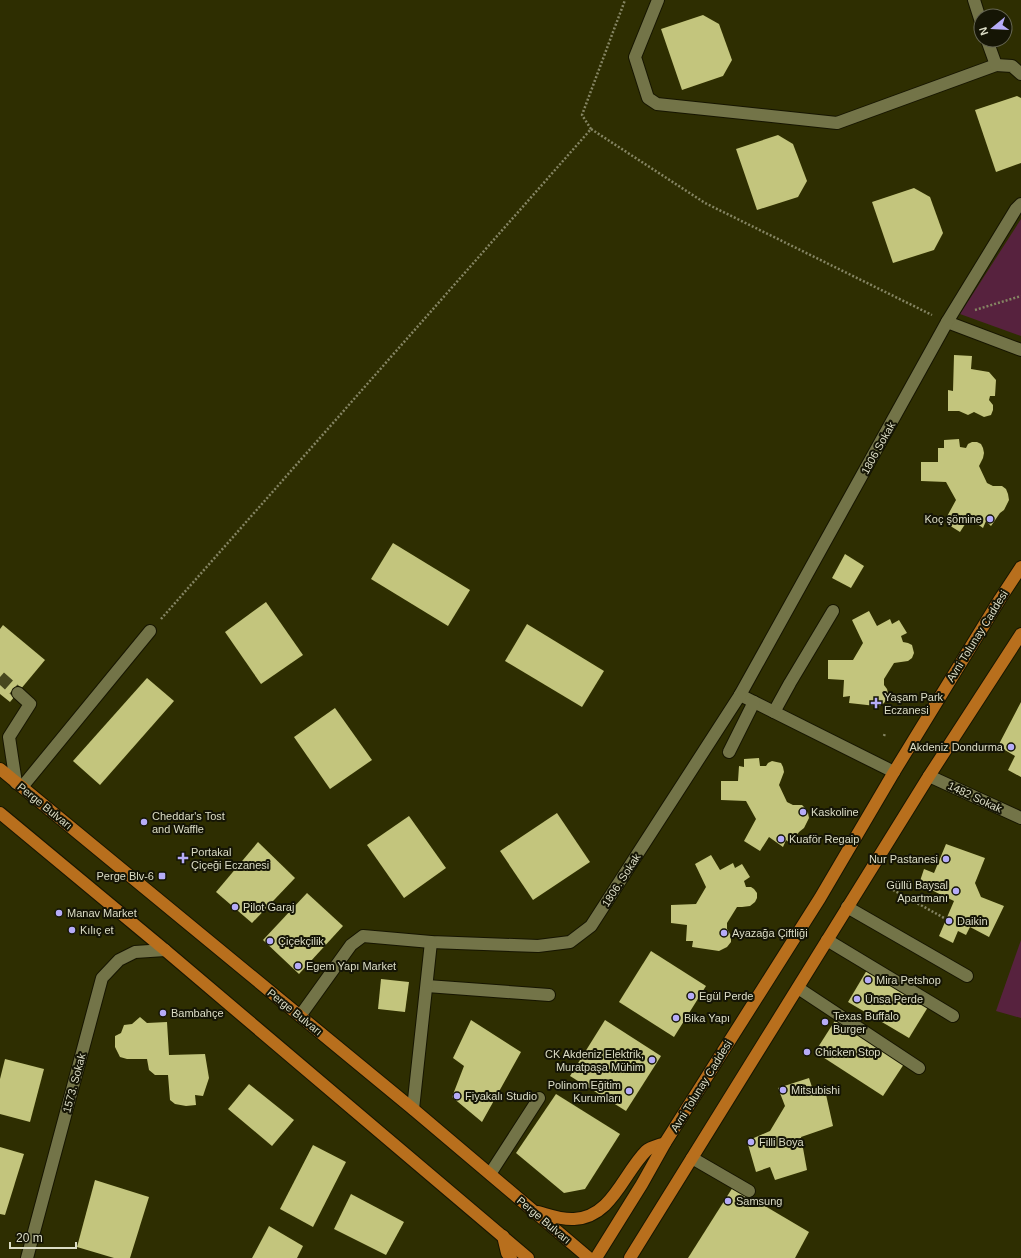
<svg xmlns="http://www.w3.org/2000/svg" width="1021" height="1258" font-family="Helvetica,sans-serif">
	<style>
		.green { fill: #57223e }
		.building { fill: #c3c57d }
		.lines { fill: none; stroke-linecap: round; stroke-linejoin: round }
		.minor-tunnel { stroke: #48481f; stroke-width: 12; stroke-dasharray: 12 6; stroke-linecap: butt }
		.minor-casing { stroke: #161500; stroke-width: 14 }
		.major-casing { stroke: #161500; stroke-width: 14 }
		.path { stroke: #858563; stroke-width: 2.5; stroke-dasharray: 2 2; stroke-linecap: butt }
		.minor { stroke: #737448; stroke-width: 12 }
		.major { stroke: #b86f1d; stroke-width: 12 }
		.poi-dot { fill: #b6acf8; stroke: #151505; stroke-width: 1.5 }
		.labels { text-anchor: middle; stroke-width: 4; stroke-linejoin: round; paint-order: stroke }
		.street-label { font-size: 11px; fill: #dcddc6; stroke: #151505 }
		.poi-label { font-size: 11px; fill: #dcddc6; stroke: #151505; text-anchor: start }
	</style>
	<rect width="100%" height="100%" fill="#2e2e01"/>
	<g class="green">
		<polygon points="1021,219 1021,336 960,314"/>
		<polygon points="1021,940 1021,1018 996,1011"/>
	</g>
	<g class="building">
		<polygon points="703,15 719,24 732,60 723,76 682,90 661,29"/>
		<polygon points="1017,96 1021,98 1021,163 996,172 975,110"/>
		<polygon points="778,135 793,144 807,181 798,197 757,210 736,149"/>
		<polygon points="914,188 930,197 943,233 934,250 893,263 872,202"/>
		<polygon points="954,355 972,356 971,369 989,372 996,380 995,396 990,396 989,400 993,405 993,410 991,415 984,417 974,412 968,415 959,411 948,411 948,390 953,391"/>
		<polygon points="959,439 960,447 966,448 968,444 972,442 977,442 981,444 983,448 984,453 983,458 979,466 987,483 993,486 1002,486 1006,489 1008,494 1009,500 1004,510 1000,513 991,526 986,521 983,528 969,518 960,532 944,522 956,500 946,482 921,481 921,462 938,462 938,448 944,448 944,440"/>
		<polygon points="393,543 470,590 448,626 371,579"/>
		<polygon points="845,554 864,566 851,588 832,578"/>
		<polygon points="266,602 303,655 261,684 225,632"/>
		<polygon points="869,611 877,626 890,619 892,624 899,620 907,633 901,636 903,642 908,643 912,645 914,653 912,658 908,661 894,663 884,679 884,685 887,689 888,693 888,697 884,703 880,706 876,706 849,703 850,696 843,697 844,680 828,679 828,660 853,660 863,643 852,620"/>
		<polygon points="527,624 604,671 582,707 505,661"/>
		<polygon points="3,625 45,660 10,702 0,694 0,629"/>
		<polygon points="147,678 174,701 100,785 73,761"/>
		<polygon points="1021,702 1021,777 1008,770 1015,756 998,746"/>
		<polygon points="335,708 372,760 330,789 294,737"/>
		<polygon points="759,758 760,766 766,766 768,763 772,761 781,763 783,767 784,772 779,785 787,802 793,805 802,805 805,808 808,813 809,818 804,828 799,832 791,844 786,840 783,847 769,837 760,851 744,841 756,819 746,801 721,800 721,781 738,781 739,766 744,767 744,759"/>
		<polygon points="557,813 590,862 533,900 500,851"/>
		<polygon points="409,816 446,868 404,898 367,845"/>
		<polygon points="258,842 295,878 252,923 216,892"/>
		<polygon points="946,844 985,858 975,883 981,897 1004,906 989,937 970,927 966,935 958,931 953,943 939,936 954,901 919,884 924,869 934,873"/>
		<polygon points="711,855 720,870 733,863 735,868 742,864 750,877 744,881 746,887 751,887 754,889 757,893 757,898 755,902 750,906 742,907 737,907 727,923 727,929 730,934 731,937 731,942 727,947 719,951 692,947 693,941 686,941 687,925 671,923 671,905 696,904 706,887 695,864"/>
		<polygon points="307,893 343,926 299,974 263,940"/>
		<polygon points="651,951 706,986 674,1037 619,1002"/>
		<polygon points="867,970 928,1007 909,1038 848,1002"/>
		<polygon points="381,979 409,982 405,1012 378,1009"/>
		<polygon points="140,1017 147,1023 167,1022 169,1055 205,1054 209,1078 203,1096 195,1095 196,1105 186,1106 175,1104 170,1100 168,1075 155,1075 149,1070 147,1059 127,1059 120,1057 115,1047 115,1036 121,1033 124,1025 132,1024"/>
		<polygon points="836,1019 904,1064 883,1096 815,1052"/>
		<polygon points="471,1020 521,1052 482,1122 452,1097 464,1066 453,1058"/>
		<polygon points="605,1020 661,1056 626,1111 570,1076"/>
		<polygon points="5,1059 44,1069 30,1122 0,1114 0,1079"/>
		<polygon points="809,1078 814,1093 825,1090 833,1126 801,1137 807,1170 775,1180 770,1167 756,1172 747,1141 770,1131 785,1106 778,1088"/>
		<polygon points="249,1084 294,1120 272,1146 228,1109"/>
		<polygon points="556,1094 620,1134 585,1189 564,1193 516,1153"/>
		<polygon points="313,1145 346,1162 313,1227 280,1209"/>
		<polygon points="0,1147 24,1154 5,1215 0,1214"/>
		<polygon points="95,1180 149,1197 130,1258 114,1258 77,1247"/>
		<polygon points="733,1187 809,1232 795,1258 688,1258"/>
		<polygon points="351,1194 404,1222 386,1255 334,1229"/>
		<polygon points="269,1226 303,1246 297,1258 252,1258"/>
	</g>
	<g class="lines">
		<polyline class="minor-tunnel" points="0,677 18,693"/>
		<defs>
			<g id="minor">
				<polyline points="658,0 635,57 648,98 657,104 837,123 996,65"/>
				<polyline points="974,0 981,22"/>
				<polyline points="987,40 996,65 1012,66 1021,74"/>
				<polyline points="947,322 1021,350"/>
				<polyline points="740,695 894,772"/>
				<polyline points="774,712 790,683 833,611"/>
				<polyline points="729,752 754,702"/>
				<polyline points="929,776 1021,818"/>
				<polyline points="16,783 9,737 30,704 18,693"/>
				<polyline points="22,787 150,631"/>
				<polyline points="847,907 967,976"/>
				<polyline points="827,940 953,1016"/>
				<polyline points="427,986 549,995"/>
				<polyline points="798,988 919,1068"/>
				<polyline points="300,1016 351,945 363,936 431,942 538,946 570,942 591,926 740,695 947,322 1016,209 1021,204"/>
				<polyline points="413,1109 431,942"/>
				<polyline points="692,1158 749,1191"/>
				<polyline points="490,1174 539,1098"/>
				<polyline points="27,1258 102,978 119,960 135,952 165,950"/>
			</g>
			<g id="major">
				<polyline points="0,769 413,1109 589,1258"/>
				<polyline points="0,813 165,950 528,1258"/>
				<path d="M538,1212C549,1215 562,1220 574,1219C612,1217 623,1174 646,1151C650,1147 660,1145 665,1143"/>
				<polyline points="503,1236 507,1253 511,1258"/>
				<polyline points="596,1258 642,1184 665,1143 820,898 894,772 1000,599 1021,567"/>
				<polyline points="630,1258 929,776 1021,634"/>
			</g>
		</defs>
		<use href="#minor" class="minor-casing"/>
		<use href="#major" class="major-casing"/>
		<g class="path">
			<polyline points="591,129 582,115 625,0"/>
			<polyline points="975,310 1021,296"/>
			<polyline points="161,619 591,129 705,203 932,315"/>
			<polyline points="884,736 885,733"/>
			<polyline points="886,886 946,919"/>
		</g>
		<use href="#minor" class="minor"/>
		<use href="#major" class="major"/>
	</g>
	<g class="poi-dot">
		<circle cx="990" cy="519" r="4"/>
		<path d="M874 697h4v4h4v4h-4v4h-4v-4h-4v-4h4z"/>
		<circle cx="1011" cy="747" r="4"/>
		<circle cx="803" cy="812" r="4"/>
		<circle cx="144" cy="822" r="4"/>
		<circle cx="781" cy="839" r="4"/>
		<path d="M181 852h4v4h4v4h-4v4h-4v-4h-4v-4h4z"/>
		<circle cx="946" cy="859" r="4"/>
		<rect x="158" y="872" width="8" height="8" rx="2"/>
		<circle cx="956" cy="891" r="4"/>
		<circle cx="235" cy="907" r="4"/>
		<circle cx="59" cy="913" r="4"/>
		<circle cx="949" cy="921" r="4"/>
		<circle cx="72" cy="930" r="4"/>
		<circle cx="724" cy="933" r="4"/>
		<circle cx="270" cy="941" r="4"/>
		<circle cx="298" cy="966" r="4"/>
		<circle cx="868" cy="980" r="4"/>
		<circle cx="691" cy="996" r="4"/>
		<circle cx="857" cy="999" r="4"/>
		<circle cx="163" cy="1013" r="4"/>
		<circle cx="676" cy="1018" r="4"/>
		<circle cx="825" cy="1022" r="4"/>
		<circle cx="807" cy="1052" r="4"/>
		<circle cx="652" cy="1060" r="4"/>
		<circle cx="783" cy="1090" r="4"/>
		<circle cx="629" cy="1091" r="4"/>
		<circle cx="457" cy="1096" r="4"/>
		<circle cx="751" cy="1142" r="4"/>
		<circle cx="728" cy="1201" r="4"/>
	</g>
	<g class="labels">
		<g class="street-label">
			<text transform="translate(878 448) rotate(-61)" y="4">1806 Sokak</text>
			<text transform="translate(977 636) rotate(-58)" y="4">Avni Tolunay Caddesi</text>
			<text transform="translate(975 797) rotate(25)" y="4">1482 Sokak</text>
			<text transform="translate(45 806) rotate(39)" y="4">Perge Bulvarı</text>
			<text transform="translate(621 880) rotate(-57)" y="4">1806. Sokak</text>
			<text transform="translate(295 1012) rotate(39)" y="4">Perge Bulvarı</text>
			<text transform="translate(74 1083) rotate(-75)" y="4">1573. Sokak</text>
			<text transform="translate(701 1086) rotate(-58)" y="4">Avni Tolunay Caddesi</text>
			<text transform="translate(544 1220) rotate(40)" y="4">Perge Bulvarı</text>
		</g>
		<g class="poi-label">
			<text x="982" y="523" text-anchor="end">Koç şömine</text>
			<text x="884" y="701">Yaşam Park<tspan x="884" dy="13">Eczanesi</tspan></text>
			<text x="1003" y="751" text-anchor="end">Akdeniz Dondurma</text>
			<text x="811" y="816">Kaskoline</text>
			<text x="152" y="820">Cheddar's Tost<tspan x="152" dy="13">and Waffle</tspan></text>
			<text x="789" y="843">Kuaför Regaip</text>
			<text x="191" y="856">Portakal<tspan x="191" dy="13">Çiçeği Eczanesi</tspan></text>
			<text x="938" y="863" text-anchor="end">Nur Pastanesi</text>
			<text x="154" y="880" text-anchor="end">Perge Blv-6</text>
			<text x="948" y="889" text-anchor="end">Güllü Baysal<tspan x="948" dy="13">Apartmanı</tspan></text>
			<text x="243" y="911">Pilot Garaj</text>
			<text x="67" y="917">Manav Market</text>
			<text x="957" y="925">Daikin</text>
			<text x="80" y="934">Kılıç et</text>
			<text x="732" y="937">Ayazağa Çiftliği</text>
			<text x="278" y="945">Çiçekçilik</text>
			<text x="306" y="970">Egem Yapı Market</text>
			<text x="876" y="984">Mira Petshop</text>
			<text x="699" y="1000">Egül Perde</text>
			<text x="865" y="1003">Ünsa Perde</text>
			<text x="171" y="1017">Bambahçe</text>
			<text x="833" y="1020">Texas Buffalo<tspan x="833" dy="13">Burger</tspan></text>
			<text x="684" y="1022">Bika Yapı</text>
			<text x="815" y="1056">Chicken Stop</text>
			<text x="644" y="1058" text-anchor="end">CK Akdeniz Elektrik,<tspan x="644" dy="13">Muratpaşa Mühim</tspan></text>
			<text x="621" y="1089" text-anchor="end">Polinom Eğitim<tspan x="621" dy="13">Kurumları</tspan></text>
			<text x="791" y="1094">Mitsubishi</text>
			<text x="465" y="1100">Fiyakalı Studio</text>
			<text x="759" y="1146">Filli Boya</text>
			<text x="736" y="1205">Samsung</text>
		</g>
	</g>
	<g transform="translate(993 28) rotate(252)"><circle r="19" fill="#151505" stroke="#656552"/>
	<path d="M0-3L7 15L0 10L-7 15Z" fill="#b6acf8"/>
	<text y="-6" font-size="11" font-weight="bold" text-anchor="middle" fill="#dcddc6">N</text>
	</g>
	<path d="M10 1242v6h66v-6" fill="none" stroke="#dcddc6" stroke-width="2"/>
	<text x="16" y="1242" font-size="12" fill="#dcddc6" stroke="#151505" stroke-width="3" paint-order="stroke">20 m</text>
</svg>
